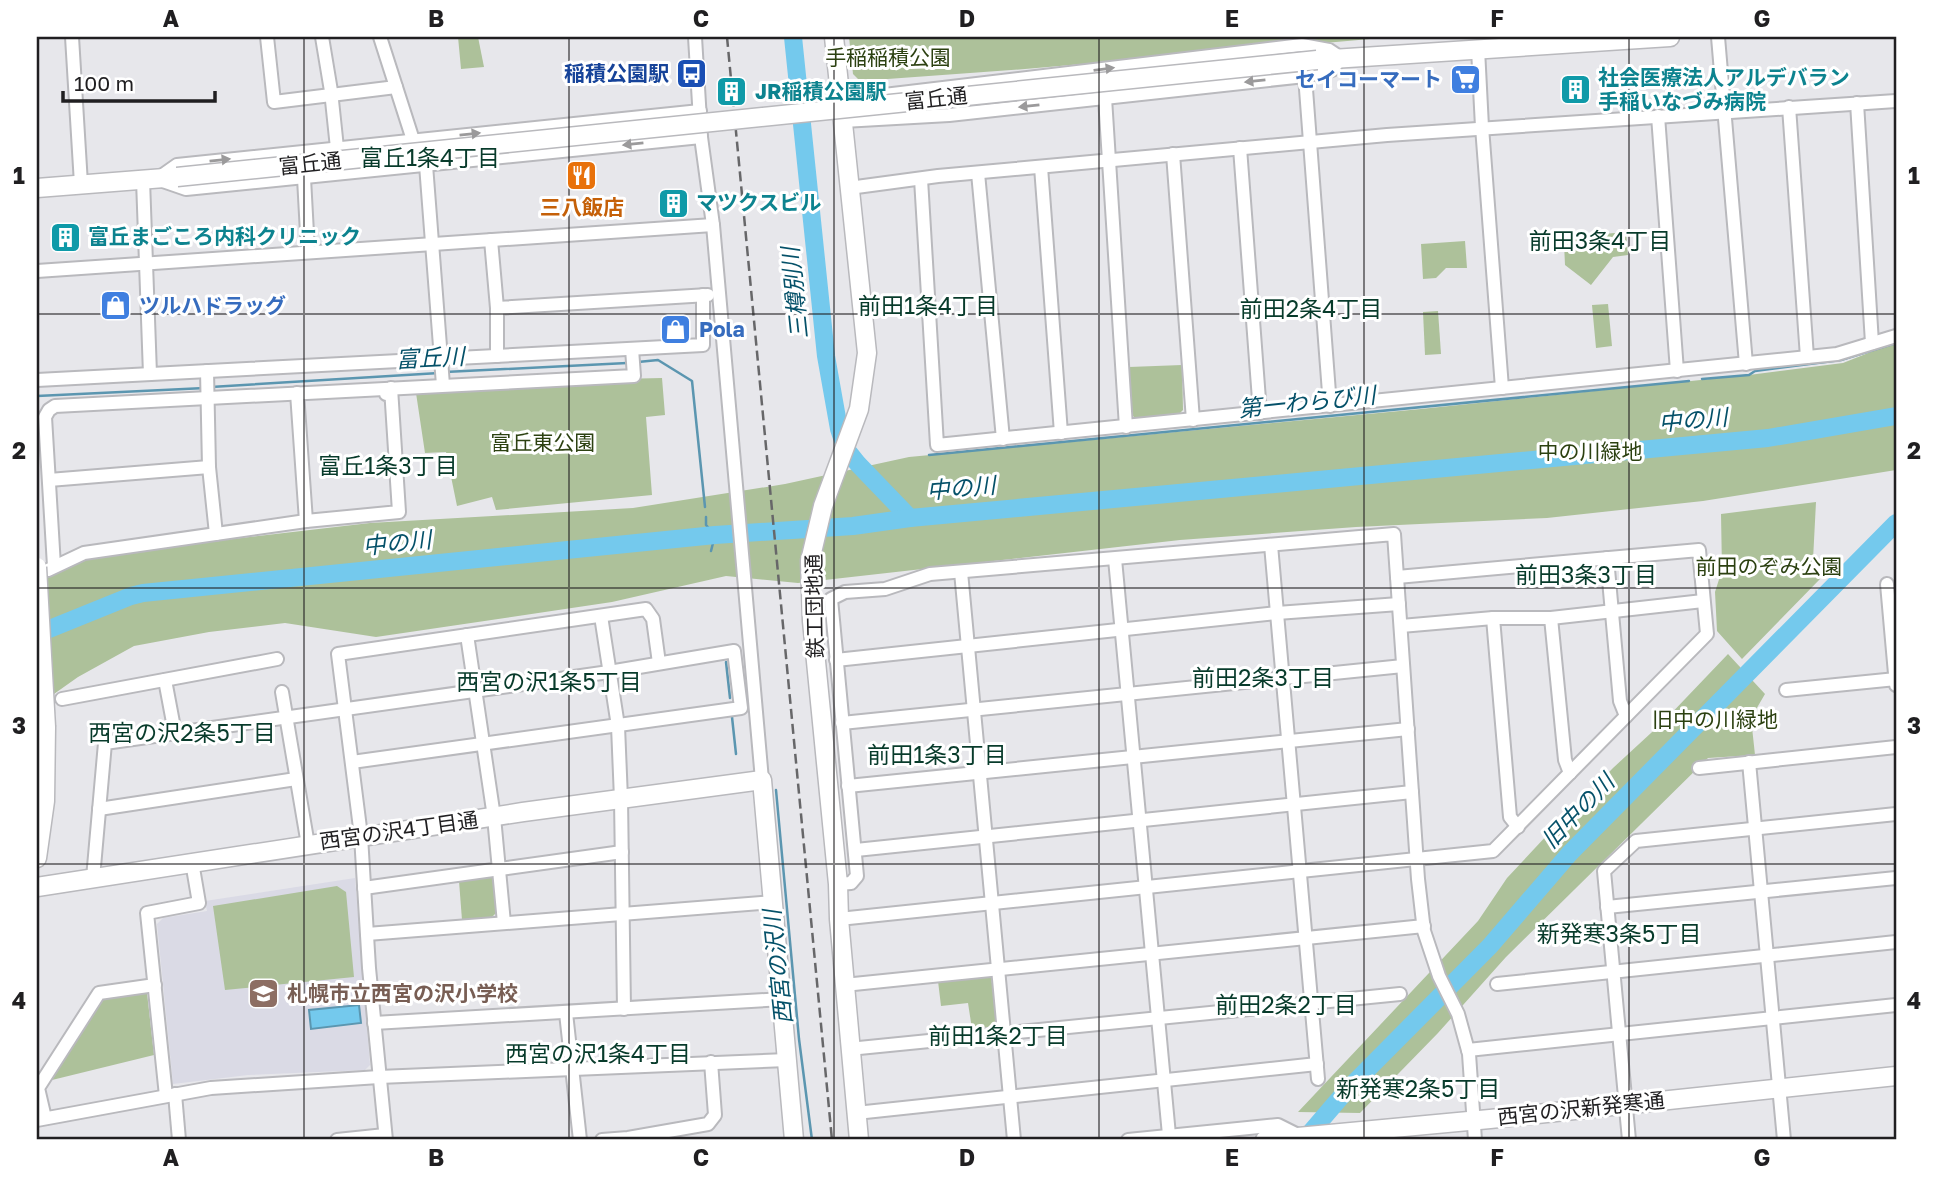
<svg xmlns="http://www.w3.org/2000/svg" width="1933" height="1177" font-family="'Golos Text','Noto Sans JP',sans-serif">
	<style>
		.built { fill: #dadae5 }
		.green { fill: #adc19a }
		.water { fill: #74c9ed; stroke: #5b96b0; stroke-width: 2 }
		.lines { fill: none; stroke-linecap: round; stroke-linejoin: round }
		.stream { stroke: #5b96b0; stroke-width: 2.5 }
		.river { stroke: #74c9ed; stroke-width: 18 }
		.street-casing { stroke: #b9b9bd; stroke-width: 16 }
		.secondary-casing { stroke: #b9b9bd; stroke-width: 21 }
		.street { stroke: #fff; stroke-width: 12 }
		.secondary { stroke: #fff; stroke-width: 18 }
		.rail { stroke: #676769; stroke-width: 2.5; stroke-dasharray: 10 5; stroke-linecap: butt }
		.secondary-bridge-casing { stroke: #b9b9bd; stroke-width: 21; stroke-linecap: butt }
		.secondary-bridge { stroke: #fff; stroke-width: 18 }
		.oneway { fill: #9b9a9b }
		.grid { fill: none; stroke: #201f21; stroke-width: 2; stroke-opacity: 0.55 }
		.labels { text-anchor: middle; stroke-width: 6; stroke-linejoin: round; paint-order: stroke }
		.park-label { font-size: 21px; fill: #2c4111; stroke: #fff }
		.transit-label { font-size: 21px; font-weight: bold; fill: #164399; stroke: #fff; text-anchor: end }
		.culture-label { font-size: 21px; font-weight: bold; fill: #0d838f; stroke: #fff; text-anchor: start }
		.shop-label { font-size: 21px; font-weight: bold; fill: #366cbe; stroke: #fff; text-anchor: start }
		.street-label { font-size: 21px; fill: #201f21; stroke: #fff }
		.food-label { font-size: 21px; font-weight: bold; fill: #c56008; stroke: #fff }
		.education-label { font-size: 21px; font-weight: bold; fill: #785e54; stroke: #fff; text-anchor: start }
		.neighbourhood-label { font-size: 23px; fill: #083b2b; stroke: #fff }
		.water-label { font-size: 23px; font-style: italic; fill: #055169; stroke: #fff }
		.neatline { fill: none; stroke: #201f21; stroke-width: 2.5 }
		.grid-label { font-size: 23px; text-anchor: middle; font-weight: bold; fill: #201f21 }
	</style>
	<rect width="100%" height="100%" fill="#e7e7eb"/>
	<polygon class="built" points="355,878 370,1065 365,1070 248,1075 173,1084 157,924 163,918 207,911 205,901"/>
	<g class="green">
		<polygon points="458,37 478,37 484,67 461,69"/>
		<polygon points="849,37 1393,37 1025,69 860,81 853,74"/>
		<polygon points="1626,232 1628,255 1613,257 1591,285 1565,265 1564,243 1569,237"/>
		<polygon points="1465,241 1467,268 1446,268 1436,278 1423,279 1421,244"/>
		<polygon points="1608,304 1612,346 1596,348 1592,305"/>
		<polygon points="1438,311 1441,354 1425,355 1423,312"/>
		<polygon points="1896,342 1896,470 1703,501 1547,518 1356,527 1180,540 798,583 726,576 612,602 376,637 285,623 209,632 134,646 78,677 37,706 37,583 80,558 181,545 370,523 633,508 785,484 909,457 1421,409 1749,375 1843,363"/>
		<polygon points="1182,365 1183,410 1180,413 1135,418 1131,414 1129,367"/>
		<polygon points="662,378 665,415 646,417 652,495 496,510 492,497 457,506 446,452 425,453 416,393 530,381"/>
		<polygon points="1816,502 1813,560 1820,579 1742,659 1717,631 1715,592 1722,570 1721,514"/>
		<polygon points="1728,654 1765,694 1751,718 1755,755 1708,758 1506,957 1438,1033 1360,1113 1298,1112 1478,921 1507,878 1549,833 1613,768 1664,721"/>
		<polygon points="490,876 494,879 496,913 492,917 462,920 459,881"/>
		<polygon points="337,886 346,892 354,977 225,990 213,906"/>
		<polygon points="991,975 997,1026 972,1029 968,1003 941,1006 938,981"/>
		<polygon points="142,991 147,993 154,1055 52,1080 97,1005 106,996"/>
	</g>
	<polygon class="water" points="359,1005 361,1023 311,1029 309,1010"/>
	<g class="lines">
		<g class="stream">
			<polyline points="638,362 658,360 692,381 705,507"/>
			<polyline points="445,372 627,363"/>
			<polyline points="1702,379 1749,375 1755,371 1841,360 1896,343"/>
			<polyline points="211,387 439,373"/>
			<polyline points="37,396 205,388"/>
			<polyline points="929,455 1689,381"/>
			<polyline points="706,517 706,525 715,535 711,551"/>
			<polyline points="726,662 730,698"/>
			<polyline points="732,717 736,754"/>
			<polyline points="776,790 799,1039 812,1140"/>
		</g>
		<g class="river">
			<polyline points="793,37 826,356 839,429 846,449 858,464 910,518"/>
			<polyline points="37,634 131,596 143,593 715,535 853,526 910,518 1768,438 1896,416"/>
			<polyline points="1304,1140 1346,1091 1490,946 1570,853 1896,523"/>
		</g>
		<defs>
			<g id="street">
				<polyline points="72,37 81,184"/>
				<polyline points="267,37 274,102 396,87"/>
				<polyline points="322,37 331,91 337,148"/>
				<polyline points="380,37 413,140"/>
				<polyline points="695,37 701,137 713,225 762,780"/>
				<polyline points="1718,37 1746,364"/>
				<polyline points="1478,49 1482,127 1502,388"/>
				<polyline points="1305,76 1330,406"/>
				<polyline points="1105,98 1126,427"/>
				<polyline points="842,100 1302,45 1329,50 1341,58 1332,70 1305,76 949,115 843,121"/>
				<polyline points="1857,103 1872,343"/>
				<polyline points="1789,107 1807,357"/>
				<polyline points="1658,116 1677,371"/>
				<polyline points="1240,148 1260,413"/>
				<polyline points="1173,154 1193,420"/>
				<polyline points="426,165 443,385"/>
				<polyline points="1041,167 1061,433"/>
				<polyline points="978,173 1003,439"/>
				<polyline points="160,177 177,165 700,111"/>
				<polyline points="304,178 308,252"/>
				<polyline points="921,179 937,445 1837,354 1896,336"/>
				<polyline points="143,180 150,374"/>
				<polyline points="160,180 186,189 701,137"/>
				<polyline points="849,188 938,176 1387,135 1896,101"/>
				<polyline points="491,240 497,308 497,356"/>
				<polyline points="37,271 713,225"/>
				<polyline points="497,308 708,295"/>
				<polyline points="207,371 209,467 216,534"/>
				<polyline points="37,380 703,345 703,295"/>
				<polyline points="297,393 306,521"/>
				<polyline points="49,480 209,467"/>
				<polyline points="1271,545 1318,1079"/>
				<polyline points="1607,558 1620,701 1626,716"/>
				<polyline points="1115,559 1169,1135"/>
				<polyline points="54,566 45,417 49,410 55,406 634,376 632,349"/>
				<polyline points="48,570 84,553 306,521 399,512 391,388 386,394"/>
				<polyline points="961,572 1014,1140"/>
				<polyline points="1887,584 1896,685"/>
				<polyline points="601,616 618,726 621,799 624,1009"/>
				<polyline points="1493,618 1510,817 1518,827"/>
				<polyline points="1551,618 1565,760 1570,773"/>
				<polyline points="1401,626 1493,618 1551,618 1703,601"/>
				<polyline points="467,635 494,817 504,923"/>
				<polyline points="836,660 1277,613 1399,604"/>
				<polyline points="165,680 175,733"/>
				<polyline points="1786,690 1896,679"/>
				<polyline points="282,692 308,845"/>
				<polyline points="62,699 277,659"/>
				<polyline points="842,723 1403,666"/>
				<polyline points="1749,762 1784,1140"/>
				<polyline points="1699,768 1896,747"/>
				<polyline points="848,786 1408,729"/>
				<polyline points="99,809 296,779"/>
				<polyline points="856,850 1412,792"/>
				<polyline points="93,878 105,743 609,672 734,651 741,708 352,762"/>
				<polyline points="838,884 851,883 857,876 831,599 845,592 885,589 930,574 1394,534 1418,879 1424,931 1439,976 1458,1014 1469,1054 1475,1140"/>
				<polyline points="364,888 622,852"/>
				<polyline points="1607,907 1896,878"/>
				<polyline points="839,919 1493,851 1707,634 1699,550 1397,577"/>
				<polyline points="367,934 774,902"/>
				<polyline points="1497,984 1896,942"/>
				<polyline points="844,985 1424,926"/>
				<polyline points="566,1013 580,1140"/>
				<polyline points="374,1023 783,999"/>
				<polyline points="849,1049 1400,994"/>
				<polyline points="1468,1050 1896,1005"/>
				<polyline points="175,1094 179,1140"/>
				<polyline points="166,1096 147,913 199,903 192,862"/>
				<polyline points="856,1113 1317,1064"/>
				<polyline points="45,1118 38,1088 99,993 155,985"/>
				<polyline points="37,1120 211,1088 379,1077 787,1060"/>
				<polyline points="337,1140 385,1135"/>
				<polyline points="386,1140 369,968 361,836 338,654 646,609 653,619 659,663"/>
				<polyline points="602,1140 628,1138 708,1124 715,1115 711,1062"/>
				<polyline points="1128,1140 1278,1125 1300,1136"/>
				<polyline points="1629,1140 1604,871 1636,841 1896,814"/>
			</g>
			<g id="secondary">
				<polyline points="834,37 867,353 859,409 823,506 810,561 812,621 838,884 839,919 859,1140"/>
				<polyline points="1317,60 1670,37"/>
				<polyline points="37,188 177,177"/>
				<polyline points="37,858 45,801 46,727"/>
				<polyline points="37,887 523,812 762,780 794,1140"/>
				<polyline points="1265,1140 1490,1119 1896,1076"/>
			</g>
		</defs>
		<use href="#street" class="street-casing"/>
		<use href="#secondary" class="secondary-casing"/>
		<use href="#street" class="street"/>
		<use href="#secondary" class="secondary"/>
		<polyline class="rail" points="727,37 832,1140"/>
		<defs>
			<g id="secondary-bridge">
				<polyline points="177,177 1317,60"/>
				<polyline points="37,567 46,727"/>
			</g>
		</defs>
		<use href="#secondary-bridge" class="secondary-bridge-casing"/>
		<use href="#secondary-bridge" class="secondary-bridge"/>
	</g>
	<defs><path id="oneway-solid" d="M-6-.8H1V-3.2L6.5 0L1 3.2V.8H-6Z" transform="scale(1.75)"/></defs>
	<g class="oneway">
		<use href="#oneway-solid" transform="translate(1104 69) rotate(-7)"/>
		<use href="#oneway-solid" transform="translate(1255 81) rotate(174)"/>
		<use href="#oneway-solid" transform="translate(1029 106) rotate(174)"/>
		<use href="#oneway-solid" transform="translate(470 134) rotate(-6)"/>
		<use href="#oneway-solid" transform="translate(633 144) rotate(174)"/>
		<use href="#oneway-solid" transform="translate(220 160) rotate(-6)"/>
	</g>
	<path class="grid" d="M304,37V1140M569,37V1140M834,37V1140M1099,37V1140M1364,37V1140M1629,37V1140M37,314H1896M37,588H1896M37,864H1896"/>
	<defs>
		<symbol id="bus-square" viewBox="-11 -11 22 22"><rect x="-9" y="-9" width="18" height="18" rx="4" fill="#1a4fb4" stroke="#fff"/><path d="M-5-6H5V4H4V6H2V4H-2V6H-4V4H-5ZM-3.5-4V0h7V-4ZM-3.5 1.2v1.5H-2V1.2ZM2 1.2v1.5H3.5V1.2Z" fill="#fff"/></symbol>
		<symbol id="supermarket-square" viewBox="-11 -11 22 22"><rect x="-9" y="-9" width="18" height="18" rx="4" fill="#3f7fe0" stroke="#fff"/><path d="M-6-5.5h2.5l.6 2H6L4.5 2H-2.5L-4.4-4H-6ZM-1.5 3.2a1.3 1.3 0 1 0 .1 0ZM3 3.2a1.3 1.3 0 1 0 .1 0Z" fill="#fff"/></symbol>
		<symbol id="building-square" viewBox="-11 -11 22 22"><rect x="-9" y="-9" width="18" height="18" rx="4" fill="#0f9aa8" stroke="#fff"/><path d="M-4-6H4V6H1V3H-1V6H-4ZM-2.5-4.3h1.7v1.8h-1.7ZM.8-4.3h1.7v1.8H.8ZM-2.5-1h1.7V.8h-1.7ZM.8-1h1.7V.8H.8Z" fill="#fff"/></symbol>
		<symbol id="restaurant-square" viewBox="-11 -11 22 22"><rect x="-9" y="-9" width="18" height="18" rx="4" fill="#e8710a" stroke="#fff"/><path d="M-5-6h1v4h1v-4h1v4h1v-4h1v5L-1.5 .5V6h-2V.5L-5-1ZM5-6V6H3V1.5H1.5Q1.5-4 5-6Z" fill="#fff"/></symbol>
		<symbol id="shop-square" viewBox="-11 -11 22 22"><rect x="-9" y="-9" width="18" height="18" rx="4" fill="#3f7fe0" stroke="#fff"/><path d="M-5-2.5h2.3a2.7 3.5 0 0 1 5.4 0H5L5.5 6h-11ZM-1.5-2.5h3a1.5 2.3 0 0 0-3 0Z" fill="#fff"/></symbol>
		<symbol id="school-square" viewBox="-11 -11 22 22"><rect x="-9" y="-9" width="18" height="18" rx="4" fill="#8d6e63" stroke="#fff"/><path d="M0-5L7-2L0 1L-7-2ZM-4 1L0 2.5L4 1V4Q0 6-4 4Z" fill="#fff"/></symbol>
	</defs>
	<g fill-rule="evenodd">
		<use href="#bus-square" x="674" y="56" width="35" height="35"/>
		<use href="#supermarket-square" x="1448" y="62" width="35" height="35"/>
		<use href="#building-square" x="1558" y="72" width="35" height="35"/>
		<use href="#building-square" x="714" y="74" width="35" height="35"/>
		<use href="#restaurant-square" x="564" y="158" width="35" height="35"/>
		<use href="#building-square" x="656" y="186" width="35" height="35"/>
		<use href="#building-square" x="48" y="220" width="35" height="35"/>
		<use href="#shop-square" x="98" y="288" width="35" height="35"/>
		<use href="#shop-square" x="658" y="312" width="35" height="35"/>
		<use href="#school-square" x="246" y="976" width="35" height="35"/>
	</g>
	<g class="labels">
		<g class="park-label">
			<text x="888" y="65">手稲稲積公園</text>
			<text x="543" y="450">富丘東公園</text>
			<text x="1590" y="459">中の川緑地</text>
			<text x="1769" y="574">前田のぞみ公園</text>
			<text x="1715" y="727">旧中の川緑地</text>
		</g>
		<g class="transit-label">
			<text x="669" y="81">稲積公園駅</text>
		</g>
		<g class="culture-label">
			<text x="1598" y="85">社会医療法人アルデバラン<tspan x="1598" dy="24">手稲いなづみ病院</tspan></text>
			<text x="755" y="99">JR稲積公園駅</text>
			<text x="696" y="210">マツクスビル</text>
			<text x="88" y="244">富丘まごころ内科クリニック</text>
		</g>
		<g class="shop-label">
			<text x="1442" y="87" text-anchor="end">セイコーマート</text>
			<text x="139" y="313">ツルハドラッグ</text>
			<text x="699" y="337">Pola</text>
		</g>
		<g class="street-label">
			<text transform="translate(936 99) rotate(-6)" y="7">富丘通</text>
			<text transform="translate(310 164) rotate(-6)" y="7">富丘通</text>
			<text transform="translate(815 606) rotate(-91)" y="7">鉄工団地通</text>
			<text transform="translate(399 831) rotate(-8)" y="7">西宮の沢4丁目通</text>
			<text transform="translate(1581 1109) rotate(-6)" y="7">西宮の沢新発寒通</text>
		</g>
		<g class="food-label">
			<text x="582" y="215">三八飯店</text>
		</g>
		<g class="education-label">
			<text x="287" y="1001">札幌市立西宮の沢小学校</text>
		</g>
		<g class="neighbourhood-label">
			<text x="430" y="166">富丘1条4丁目</text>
			<text x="1600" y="249">前田3条4丁目</text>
			<text x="928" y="314">前田1条4丁目</text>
			<text x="1311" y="317">前田2条4丁目</text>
			<text x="388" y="474">富丘1条3丁目</text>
			<text x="1586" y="583">前田3条3丁目</text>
			<text x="1263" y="686">前田2条3丁目</text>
			<text x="549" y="690">西宮の沢1条5丁目</text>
			<text x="182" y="741">西宮の沢2条5丁目</text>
			<text x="937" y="763">前田1条3丁目</text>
			<text x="1619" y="942">新発寒3条5丁目</text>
			<text x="1286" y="1013">前田2条2丁目</text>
			<text x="998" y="1044">前田1条2丁目</text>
			<text x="598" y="1062">西宮の沢1条4丁目</text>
			<text x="1418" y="1097">新発寒2条5丁目</text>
		</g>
		<g class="water-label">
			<text transform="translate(795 293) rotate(-96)" y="8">三樽別川</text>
			<text transform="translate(430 358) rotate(-3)" y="8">富丘川</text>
			<text transform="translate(1307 402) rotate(-6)" y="8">第一わらび川</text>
			<text transform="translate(1693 420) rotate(-5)" y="8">中の川</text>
			<text transform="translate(961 488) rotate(-5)" y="8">中の川</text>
			<text transform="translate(397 543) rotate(-6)" y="8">中の川</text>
			<text transform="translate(1578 811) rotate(-46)" y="8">旧中の川</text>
			<text transform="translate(778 967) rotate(-96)" y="8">西宮の沢川</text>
		</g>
	</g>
	<rect width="1933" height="1177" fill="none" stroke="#ffffff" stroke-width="77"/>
	<path d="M63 91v10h152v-10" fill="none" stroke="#201f21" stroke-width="3.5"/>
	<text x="74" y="91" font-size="21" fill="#201f21" stroke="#ffffff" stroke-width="5" paint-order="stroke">100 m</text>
	<rect x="38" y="38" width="1857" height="1100" class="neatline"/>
	<g class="grid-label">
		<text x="171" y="27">A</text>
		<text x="436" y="27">B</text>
		<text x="701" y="27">C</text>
		<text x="967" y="27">D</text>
		<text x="1232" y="27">E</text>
		<text x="1497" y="27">F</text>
		<text x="1762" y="27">G</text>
		<text x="19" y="184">1</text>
		<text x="1914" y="184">1</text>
		<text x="19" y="459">2</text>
		<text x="1914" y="459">2</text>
		<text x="19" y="734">3</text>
		<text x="1914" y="734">3</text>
		<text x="19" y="1009">4</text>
		<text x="1914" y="1009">4</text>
		<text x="171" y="1166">A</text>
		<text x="436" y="1166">B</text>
		<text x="701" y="1166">C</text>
		<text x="967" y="1166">D</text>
		<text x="1232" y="1166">E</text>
		<text x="1497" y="1166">F</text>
		<text x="1762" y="1166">G</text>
	</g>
</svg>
